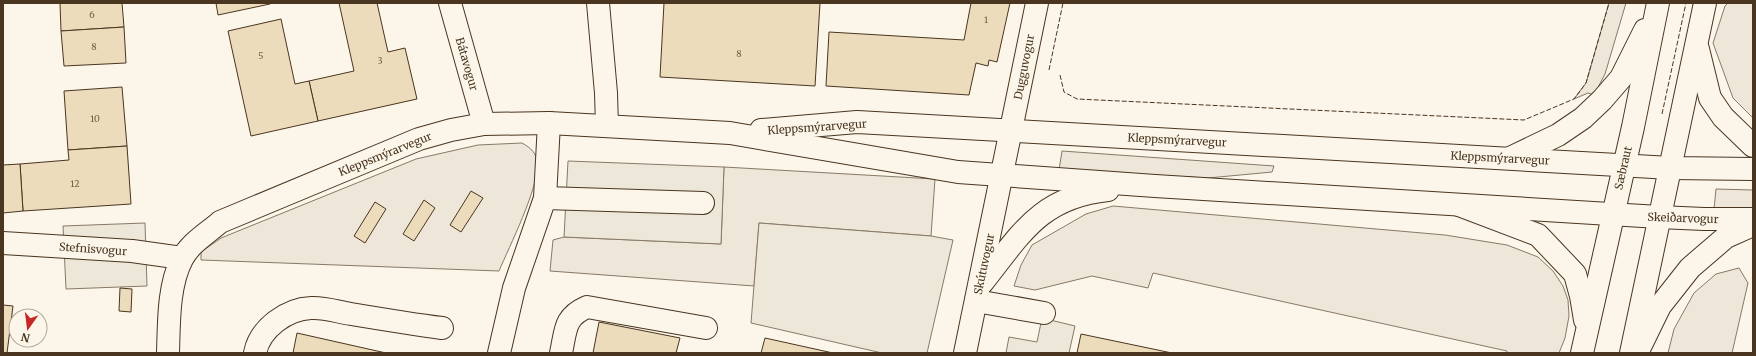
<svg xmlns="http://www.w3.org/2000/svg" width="1756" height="356" font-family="Merriweather,serif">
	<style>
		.green { fill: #ede6d9; stroke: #887966 }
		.parking { fill: #ede7d9; stroke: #887966 }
		.building { fill: #ecdcbc; stroke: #4a3520 }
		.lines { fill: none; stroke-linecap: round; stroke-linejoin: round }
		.minor-casing { stroke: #4a3520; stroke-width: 24 }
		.highway-casing { stroke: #4a3520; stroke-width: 24 }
		.minor { stroke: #fbf6e9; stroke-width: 22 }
		.highway { stroke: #fbf6e9; stroke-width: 22 }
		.fence { stroke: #4a3520; stroke-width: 1; stroke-dasharray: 5 2; stroke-linecap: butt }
		.labels { text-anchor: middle; stroke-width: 3; stroke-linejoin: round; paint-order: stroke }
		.number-label { font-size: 9px; fill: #725f47 }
		.street-label { font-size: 11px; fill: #4a3520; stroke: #fbf6e9 }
	</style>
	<rect width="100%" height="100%" fill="#fbf6e9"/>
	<g class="green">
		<polygon points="1609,3 1626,3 1605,74 1594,95 1588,93 1574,99 1586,83"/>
		<polygon points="1728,3 1753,3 1753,118 1733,98 1713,43 1725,6"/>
		<path d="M522,143C531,148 537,153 537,164C539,188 509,247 499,271L201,260V252L221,238L416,159L478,145Z"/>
		<polygon points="1062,151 1274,166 1272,172 1208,178 1059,170"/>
		<polygon points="724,167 935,179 931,236 759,223 754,286 550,271 553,240 564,237 721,244"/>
		<polygon points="1716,189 1753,190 1753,210 1714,209"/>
		<polygon points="1113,206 1445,235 1507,245 1538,257 1553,271 1563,286 1568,300 1569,316 1565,338 1559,353 1507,353 1507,351 1153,273 1148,288 1092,276 1035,290 1014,286 1021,265 1032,245 1086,214"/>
		<polygon points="1739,268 1748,283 1732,353 1668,353 1674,329 1694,293 1716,274"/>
	</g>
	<g class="parking">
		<polygon points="568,161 724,167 721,244 564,237"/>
		<polygon points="145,223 147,286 66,289 63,226"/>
		<polygon points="759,223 931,236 953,240 927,353 882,353 751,323"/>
		<polygon points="1042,318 1075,326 1069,353 1006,353 1009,337 1037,342"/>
	</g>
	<g class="building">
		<polygon points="60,3 122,3 124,27 61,31"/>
		<polygon points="216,3 269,3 270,4 218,15"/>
		<polygon points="339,3 377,3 388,52 405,48 417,99 318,121 309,81 354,71"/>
		<polygon points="664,3 820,3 815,86 660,77"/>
		<polygon points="971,3 1010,3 997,62 989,60 988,66 976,63 969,95 826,86 829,32 964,40"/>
		<polygon points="281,19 295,84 309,81 318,121 251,136 228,31"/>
		<polygon points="124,27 126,63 64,66 61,31"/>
		<polygon points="122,87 127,146 68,150 64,91"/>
		<polygon points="127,146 131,204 23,211 20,164 69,160 68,150"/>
		<polygon points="20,164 23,211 3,213 3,165"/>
		<polygon points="471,191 483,198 461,232 450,225"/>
		<polygon points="424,200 435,208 414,241 403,234"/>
		<polygon points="375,202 386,209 365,243 354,236"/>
		<polygon points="120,288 132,289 131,312 119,311"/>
		<polygon points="3,305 13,306 7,353 3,353"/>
		<polygon points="599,322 680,338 676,353 593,353"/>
		<polygon points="297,333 386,353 293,353"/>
		<polygon points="1081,334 1172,353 1077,353"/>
		<polygon points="765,338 833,353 761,353"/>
	</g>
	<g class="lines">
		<defs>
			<g id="minor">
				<polyline points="450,3 484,124"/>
				<polyline points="598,3 606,93 607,126"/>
				<polyline points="761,130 857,122 1671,168 1753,169"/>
				<polyline points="545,198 703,203"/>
				<polyline points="3,243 132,251 182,258"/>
				<path d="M982,283C1021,234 1040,197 1108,190"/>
				<polyline points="976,301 1044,313"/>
				<path d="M168,353C169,323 168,286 182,259C190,243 208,233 220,222L419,139L451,130L484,124L549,123L730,133L958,172L1155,186L1659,217L1704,219H1753"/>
				<path d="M255,353C260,328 287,309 311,308C324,307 338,312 351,314C381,319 411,324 442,328"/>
				<polyline points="499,353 514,288 545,198 549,123"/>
				<path d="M561,353C566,330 564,317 587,307L706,328"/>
				<polyline points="965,353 1037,3"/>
			</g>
			<g id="highway">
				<polyline points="1698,49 1710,98 1723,117 1753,146"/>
				<polyline points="1510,158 1558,135 1583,118 1602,100 1621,78 1645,30"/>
				<polyline points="1459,205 1538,235 1575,274 1581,296 1585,320"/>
				<polyline points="1640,347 1660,306 1690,268 1726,237 1753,225"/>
				<polyline points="1582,353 1633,127 1658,3"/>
				<polyline points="1631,353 1705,3"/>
			</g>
		</defs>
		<use href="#minor" class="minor-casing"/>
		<use href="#highway" class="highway-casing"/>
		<use href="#minor" class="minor"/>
		<use href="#highway" class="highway"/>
		<g class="fence">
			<polyline points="1049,70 1063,3"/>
			<polyline points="1060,75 1064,92 1077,99 1524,120 1574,99 1586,83 1609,3"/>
			<polyline points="1662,114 1686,3"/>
		</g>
	</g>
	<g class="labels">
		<g class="number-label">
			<text x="92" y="18">6</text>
			<text x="986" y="23">1</text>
			<text x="94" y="50">8</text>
			<text x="739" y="57">8</text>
			<text x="261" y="59">5</text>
			<text x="380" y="64">3</text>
			<text x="95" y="122">10</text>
			<text x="75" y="187">12</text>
		</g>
		<g class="street-label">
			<text transform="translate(467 64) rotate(74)" y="4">Bátavogur</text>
			<text transform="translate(1024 67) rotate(-79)" y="4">Dugguvogur</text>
			<text transform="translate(817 127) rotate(-4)" y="4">Kleppsmýrarvegur</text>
			<text transform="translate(1177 140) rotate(3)" y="4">Kleppsmýrarvegur</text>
			<text transform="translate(385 154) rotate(-22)" y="4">Kleppsmýrarvegur</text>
			<text transform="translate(1500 158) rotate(3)" y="4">Kleppsmýrarvegur</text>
			<text transform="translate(1623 168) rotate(-77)" y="4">Sæbraut</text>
			<text transform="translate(1683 218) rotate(2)" y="4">Skeiðarvogur</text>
			<text transform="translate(93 249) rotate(4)" y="4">Stefnisvogur</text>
			<text transform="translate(984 264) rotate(-78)" y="4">Skútuvogur</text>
		</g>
	</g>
	<rect width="1756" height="356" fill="none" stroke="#4a3520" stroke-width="8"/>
	<g transform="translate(28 328) rotate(194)"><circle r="19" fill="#fbf6e9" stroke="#b4a999"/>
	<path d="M0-3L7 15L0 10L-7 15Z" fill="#c62828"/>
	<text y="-6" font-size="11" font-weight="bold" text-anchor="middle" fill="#4a3520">N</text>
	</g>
</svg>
